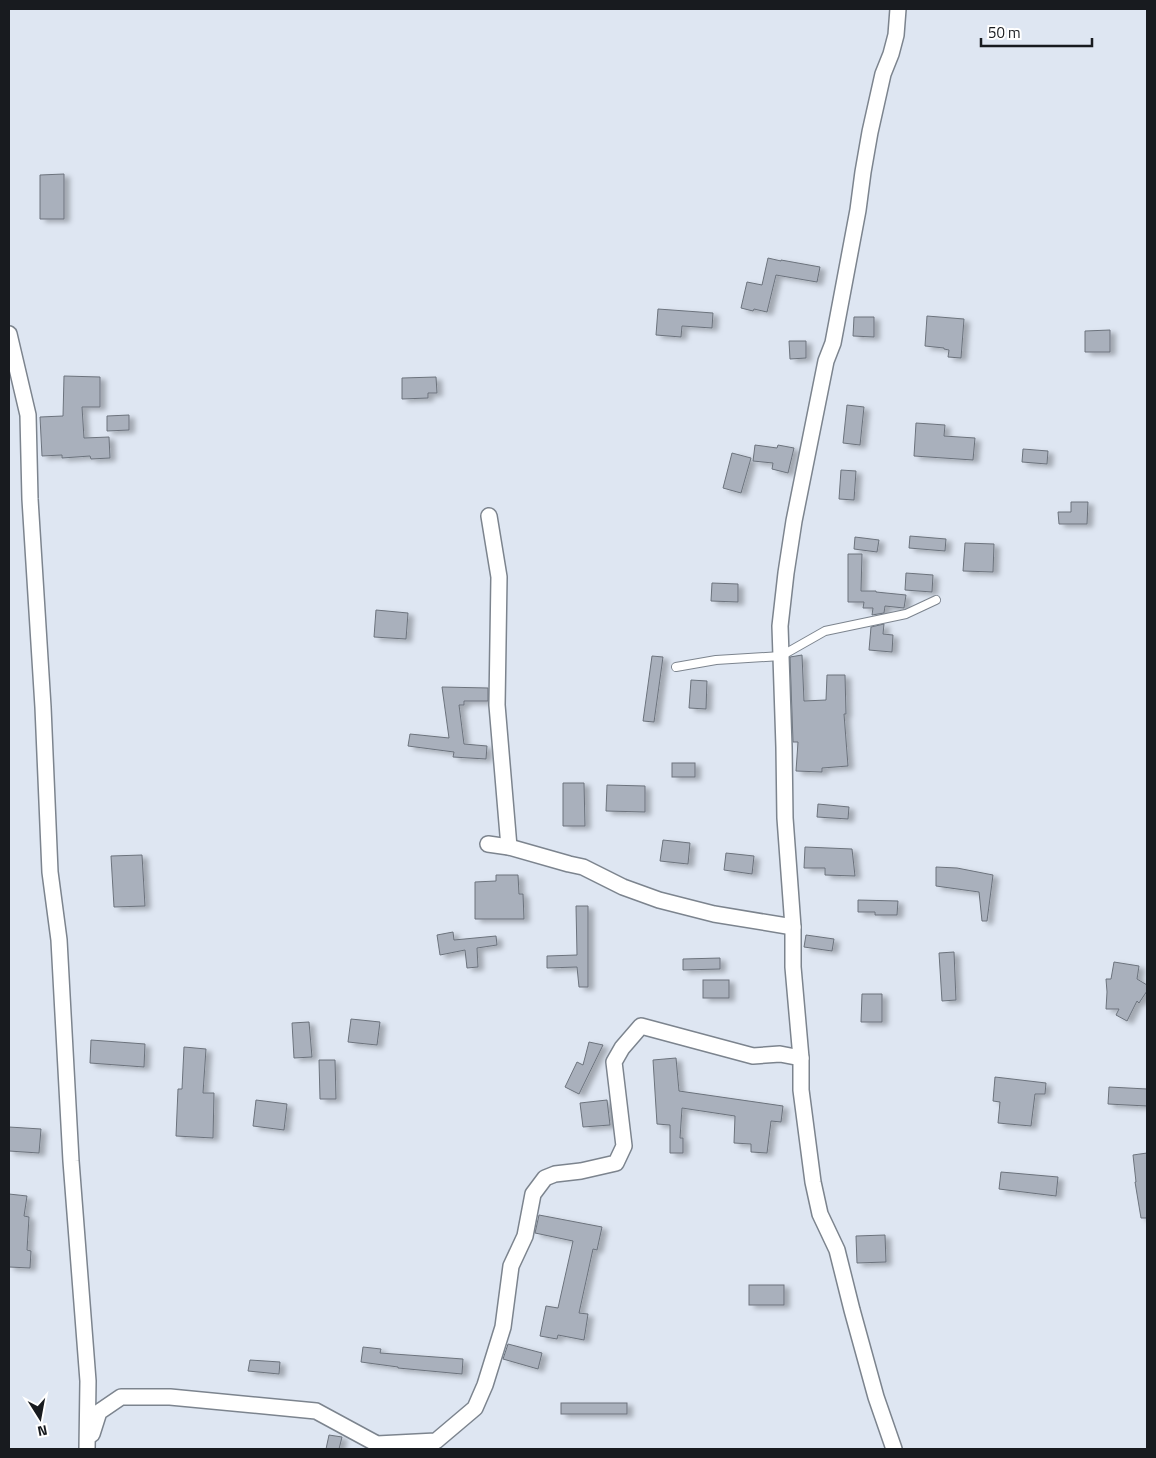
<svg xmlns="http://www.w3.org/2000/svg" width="1156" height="1458" font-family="'Titillium Web',sans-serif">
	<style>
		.building { fill: #a9b0bc; stroke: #6c737d; filter: url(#shadow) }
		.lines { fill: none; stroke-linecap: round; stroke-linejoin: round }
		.service-casing { stroke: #7c848e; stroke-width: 10 }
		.minor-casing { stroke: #7c848e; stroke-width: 18 }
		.service { stroke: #fff; stroke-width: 8 }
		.minor { stroke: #fff; stroke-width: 15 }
	</style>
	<defs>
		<filter id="shadow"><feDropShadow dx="5.5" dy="3" stdDeviation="2.5" flood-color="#0004"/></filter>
	</defs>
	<rect width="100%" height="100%" fill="#dee6f2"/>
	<g class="building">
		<polygon points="64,174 64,219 40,219 40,175"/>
		<polygon points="768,258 781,261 781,260 820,267 817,282 776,275 767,312 754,309 753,311 741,308 747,282 762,285"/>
		<polygon points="658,309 713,313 712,328 682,326 681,337 656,335"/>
		<polygon points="927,316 964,319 961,358 948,357 949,350 944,349 944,348 925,346"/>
		<polygon points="854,317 874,317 874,337 853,336"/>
		<polygon points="1110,330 1110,352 1085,352 1085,331"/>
		<polygon points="789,341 806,341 806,358 790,359"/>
		<polygon points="64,376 100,377 100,407 82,407 84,438 109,437 110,458 91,459 90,456 62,458 62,455 42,456 40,417 63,416"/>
		<polygon points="436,377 437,393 428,393 428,398 402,399 402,378"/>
		<polygon points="847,405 864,407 860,445 843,443"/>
		<polygon points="129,415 129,430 107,431 107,416"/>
		<polygon points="916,423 945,425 944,436 975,438 973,460 914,456"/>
		<polygon points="755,445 777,448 778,445 794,448 788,473 772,469 773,463 753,461"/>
		<polygon points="1023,449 1048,451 1047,464 1022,462"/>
		<polygon points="732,453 751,458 741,493 723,488"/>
		<polygon points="841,470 856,471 854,500 839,499"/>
		<polygon points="1071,502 1088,502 1087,524 1059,524 1058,512 1071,512"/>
		<polygon points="910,536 946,539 945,551 909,548"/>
		<polygon points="855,537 879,540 877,552 854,549"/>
		<polygon points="965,543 994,544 993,572 963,571"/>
		<polygon points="848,554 862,554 861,591 876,591 876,592 906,595 904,608 885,606 884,613 872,615 873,608 863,608 864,602 848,602"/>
		<polygon points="906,573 933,575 932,592 905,590"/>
		<polygon points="712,583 738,584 738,602 711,601"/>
		<polygon points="376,610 408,613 406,639 374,637"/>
		<polygon points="884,624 883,634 893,635 892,652 869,650 871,627"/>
		<polygon points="802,655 804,701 826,700 827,675 845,675 846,714 844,714 848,766 822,768 822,772 796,771 798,742 793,742 790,657"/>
		<polygon points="652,656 663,657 654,722 643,721"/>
		<polygon points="691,680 707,681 706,709 689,708"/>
		<polygon points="442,687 488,688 488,701 464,701 464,705 459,705 464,744 487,746 486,759 453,757 454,752 408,746 410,734 449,738"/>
		<rect x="672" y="763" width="23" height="14"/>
		<polygon points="563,783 584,783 585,826 563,826"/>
		<polygon points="607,785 645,786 645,812 606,811"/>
		<polygon points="818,804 849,807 848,819 817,817"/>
		<polygon points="663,840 690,843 688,864 660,861"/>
		<polygon points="805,847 852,849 855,876 825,875 825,868 804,868"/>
		<polygon points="726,853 754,856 752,874 724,870"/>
		<polygon points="142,855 145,906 114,907 111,856"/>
		<polygon points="936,867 957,868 993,875 987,921 982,921 979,892 936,886"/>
		<polygon points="496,875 518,875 519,894 523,894 524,919 475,919 475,882 496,881"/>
		<polygon points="858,900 898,901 897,915 875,915 875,912 858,912"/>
		<polygon points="576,906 588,906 588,987 579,987 577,967 547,968 547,956 577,955"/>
		<polygon points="453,932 454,940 496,936 497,945 477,948 478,967 467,968 465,950 440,955 437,935"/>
		<polygon points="806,935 834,939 832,951 804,947"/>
		<polygon points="954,952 956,1000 942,1001 939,953"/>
		<polygon points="720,958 720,969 683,970 683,959"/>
		<polygon points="1114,962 1139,966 1137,979 1147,985 1147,991 1139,1003 1137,1001 1127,1021 1116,1015 1119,1009 1106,1009 1107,992 1106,979 1111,979"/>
		<rect x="703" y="980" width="26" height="18"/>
		<polygon points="862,994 882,994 882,1022 861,1022"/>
		<polygon points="351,1019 380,1022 377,1045 348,1042"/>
		<polygon points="309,1022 312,1057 294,1058 292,1023"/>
		<polygon points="91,1040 145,1044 144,1067 90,1063"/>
		<polygon points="589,1042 603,1045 579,1094 565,1087 577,1062 583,1065"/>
		<polygon points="184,1047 206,1049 203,1093 214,1093 213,1138 176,1136 178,1089 182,1089"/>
		<polygon points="676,1058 679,1091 783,1106 781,1122 771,1121 767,1153 751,1152 751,1144 734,1143 735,1116 682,1108 680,1138 683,1138 683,1153 670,1153 670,1125 657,1124 653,1060"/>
		<polygon points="319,1060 335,1060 336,1099 320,1099"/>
		<polygon points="995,1077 1046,1083 1045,1094 1035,1094 1031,1126 998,1123 1000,1102 993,1101"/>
		<polygon points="1109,1087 1147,1089 1147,1106 1108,1104"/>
		<polygon points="256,1100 287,1104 284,1130 253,1126"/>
		<polygon points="607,1100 610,1125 583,1127 580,1103"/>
		<polygon points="9,1127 41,1129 39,1153 9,1151"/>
		<polygon points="1147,1153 1147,1218 1141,1218 1135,1182 1136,1182 1133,1155"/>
		<polygon points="1001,1172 1058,1177 1056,1196 999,1189"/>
		<polygon points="9,1194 27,1196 24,1216 29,1217 27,1250 31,1251 30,1268 9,1267"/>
		<polygon points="539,1215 602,1227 597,1250 593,1249 579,1313 588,1314 584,1340 558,1335 557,1339 540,1336 546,1306 558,1308 573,1241 535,1233"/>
		<polygon points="885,1235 886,1262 857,1263 856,1236"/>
		<rect x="749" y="1285" width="35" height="20"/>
		<polygon points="508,1344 542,1353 538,1369 503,1359"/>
		<polygon points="363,1347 381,1349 380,1353 463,1359 462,1374 398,1368 398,1367 361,1362"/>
		<polygon points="250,1360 280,1362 279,1374 248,1371"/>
		<rect x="561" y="1403" width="66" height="11"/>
		<polygon points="329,1435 342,1437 339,1449 326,1449"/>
	</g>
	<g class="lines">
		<defs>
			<polyline id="service" points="676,667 716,660 781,656 825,631 906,614 936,600"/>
			<g id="minor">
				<polyline points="9,334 28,415 30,499 43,707 50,872 59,940 71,1161 88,1381 87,1449"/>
				<polyline points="489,516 499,577 497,705 509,847"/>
				<polyline points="488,844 509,847 569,864 583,867 623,887 659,900 714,914 793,927"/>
				<polyline points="92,1434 99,1412 121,1397 170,1397 316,1411 377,1444 436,1441 475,1408 485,1385 503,1327 511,1266 525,1236 533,1194 545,1178 555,1174 581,1171 616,1163 624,1146 614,1062 622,1048 641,1026 753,1056 780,1054 801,1058"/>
				<polyline points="894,1449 876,1397 852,1310 837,1250 820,1214 813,1182 801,1090 801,1058 793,967 793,927 785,818 784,747 780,626 786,573 794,521 826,361 833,343 858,210 863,172 870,132 883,74 891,54 896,35 898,9"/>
			</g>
		</defs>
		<use href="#service" class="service-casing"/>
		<use href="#minor" class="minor-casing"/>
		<use href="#service" class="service"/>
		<use href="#minor" class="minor"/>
	</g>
	<rect width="1156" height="1458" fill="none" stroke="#181b1f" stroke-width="20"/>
	<g transform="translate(40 1418) rotate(169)" stroke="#ffffff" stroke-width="4" paint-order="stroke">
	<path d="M0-4L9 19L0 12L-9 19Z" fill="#181b1f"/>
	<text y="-8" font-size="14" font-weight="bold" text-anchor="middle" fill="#181b1f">N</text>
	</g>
	<path d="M981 38v8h111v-8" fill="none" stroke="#181b1f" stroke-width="2.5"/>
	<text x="988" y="38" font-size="15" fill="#181b1f" stroke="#ffffff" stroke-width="4" paint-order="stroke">50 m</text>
</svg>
